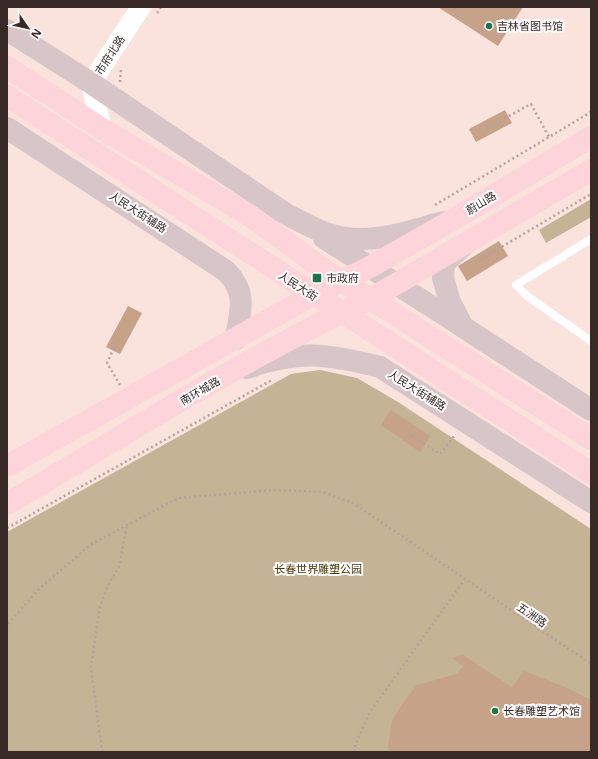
<svg xmlns="http://www.w3.org/2000/svg" width="598" height="759" font-family="'Open Sans','Noto Sans SC',sans-serif">
	<style>
		.green { fill: #c4b495 }
		.building { fill: #c5a288 }
		.lines { fill: none; stroke-linecap: round; stroke-linejoin: round }
		.path { stroke: #b6a19d; stroke-width: 2.5; stroke-dasharray: 2 3; stroke-linecap: butt }
		.service { stroke: #fff; stroke-width: 8 }
		.tertiary { stroke: #fff; stroke-width: 20 }
		.secondary { stroke: #d8c5c7; stroke-width: 22 }
		.primary { stroke: #fdd4da; stroke-width: 22 }
		.poi-dot { fill: #19764c; stroke: #fff; stroke-width: 1.5 }
		.labels { text-anchor: middle; stroke-width: 4; stroke-linejoin: round; paint-order: stroke }
		.poi-label { font-size: 11px; fill: #372925; stroke: #fff; text-anchor: start }
		.street-label { font-size: 11px; fill: #372925; stroke: #fff }
		.park-label { font-size: 11px; fill: #4d3807; stroke: #fff }
	</style>
	<rect width="100%" height="100%" fill="#fae2dd"/>
	<g class="green">
		<polygon points="591,199 591,217 546,243 539,230"/>
		<polygon points="320,370 357,378 398,402 591,529 591,752 7,752 7,532 291,374"/>
	</g>
	<g class="building">
		<polygon points="438,7 523,7 498,46"/>
		<polygon points="505,110 512,123 476,142 469,129"/>
		<polygon points="499,241 508,256 467,281 458,266"/>
		<polygon points="128,306 142,313 120,354 106,347"/>
		<polygon points="391,410 430,436 420,452 381,425"/>
		<polygon points="463,655 512,687 524,671 567,688 591,700 591,752 389,752 388,746 392,721 404,701 417,685 457,674 463,666 452,658"/>
	</g>
	<g class="lines">
		<g class="path">
			<polyline points="157,13 161,7"/>
			<polyline points="120,82 121,69"/>
			<polyline points="487,128 531,104 549,137"/>
			<polyline points="435,205 591,112"/>
			<polyline points="476,262 591,194"/>
			<polyline points="118,339 107,363 120,385"/>
			<polyline points="411,435 440,454 455,435"/>
			<polyline points="7,528 272,380"/>
			<polyline points="7,629 9,623 39,589 90,545 178,498 274,490 323,492 353,503 591,664"/>
			<polyline points="102,752 91,667 100,606 108,585 119,567 127,524"/>
			<polyline points="355,752 355,745 370,712 465,579"/>
		</g>
		<polyline class="service" points="591,239 516,285 527,296 591,341"/>
		<polyline class="tertiary" points="102,129 91,83 141,7"/>
		<g class="secondary">
			<path d="M7,30L91,83L286,214C304,223 324,235 345,238C378,243 412,230 444,222"/>
			<path d="M7,128L226,271C248,293 240,311 236,339"/>
			<polyline points="324,238 462,326"/>
			<polyline points="462,247 444,263 443,278 450,302 463,327 591,410"/>
			<path d="M247,368C299,349 328,354 380,367L591,502"/>
		</g>
		<g class="primary">
			<polyline points="7,67 102,129 249,215 326,271 591,439"/>
			<polyline points="7,96 591,473"/>
			<polyline points="7,466 313,295 370,267 456,218 591,137"/>
			<path d="M7,504C127,434 246,357 372,298L591,170"/>
		</g>
	</g>
	<g class="poi-dot">
		<circle cx="489" cy="26" r="4"/>
		<rect x="312" y="273" width="10" height="10" rx="2"/>
		<circle cx="495" cy="711" r="4"/>
	</g>
	<g class="labels">
		<g class="poi-label">
			<text x="497" y="30">吉林省图书馆</text>
			<text x="326" y="282">市政府</text>
			<text x="503" y="715">长春雕塑艺术馆</text>
		</g>
		<g class="street-label">
			<text transform="translate(110 55) rotate(-57)" y="4">市府北路</text>
			<text transform="translate(481 203) rotate(-31)" y="4">蔚山路</text>
			<text transform="translate(138 212) rotate(33)" y="4">人民大街辅路</text>
			<text transform="translate(298 286) rotate(33)" y="4">人民大街</text>
			<text transform="translate(417 390) rotate(32)" y="4">人民大街辅路</text>
			<text transform="translate(200 391) rotate(-30)" y="4">南环城路</text>
			<text transform="translate(532 615) rotate(34)" y="4">五洲路</text>
		</g>
		<g class="park-label">
			<text x="318" y="573">长春世界雕塑公园</text>
		</g>
	</g>
	<rect width="598" height="759" fill="none" stroke="#372925" stroke-width="16"/>
	<g transform="translate(28 28) rotate(124)" stroke="#ffffff" stroke-width="3" paint-order="stroke">
	<path d="M0-3L7 15L0 10L-7 15Z" fill="#372925"/>
	<text y="-6" font-size="11" font-weight="bold" text-anchor="middle" fill="#372925">N</text>
	</g>
</svg>
